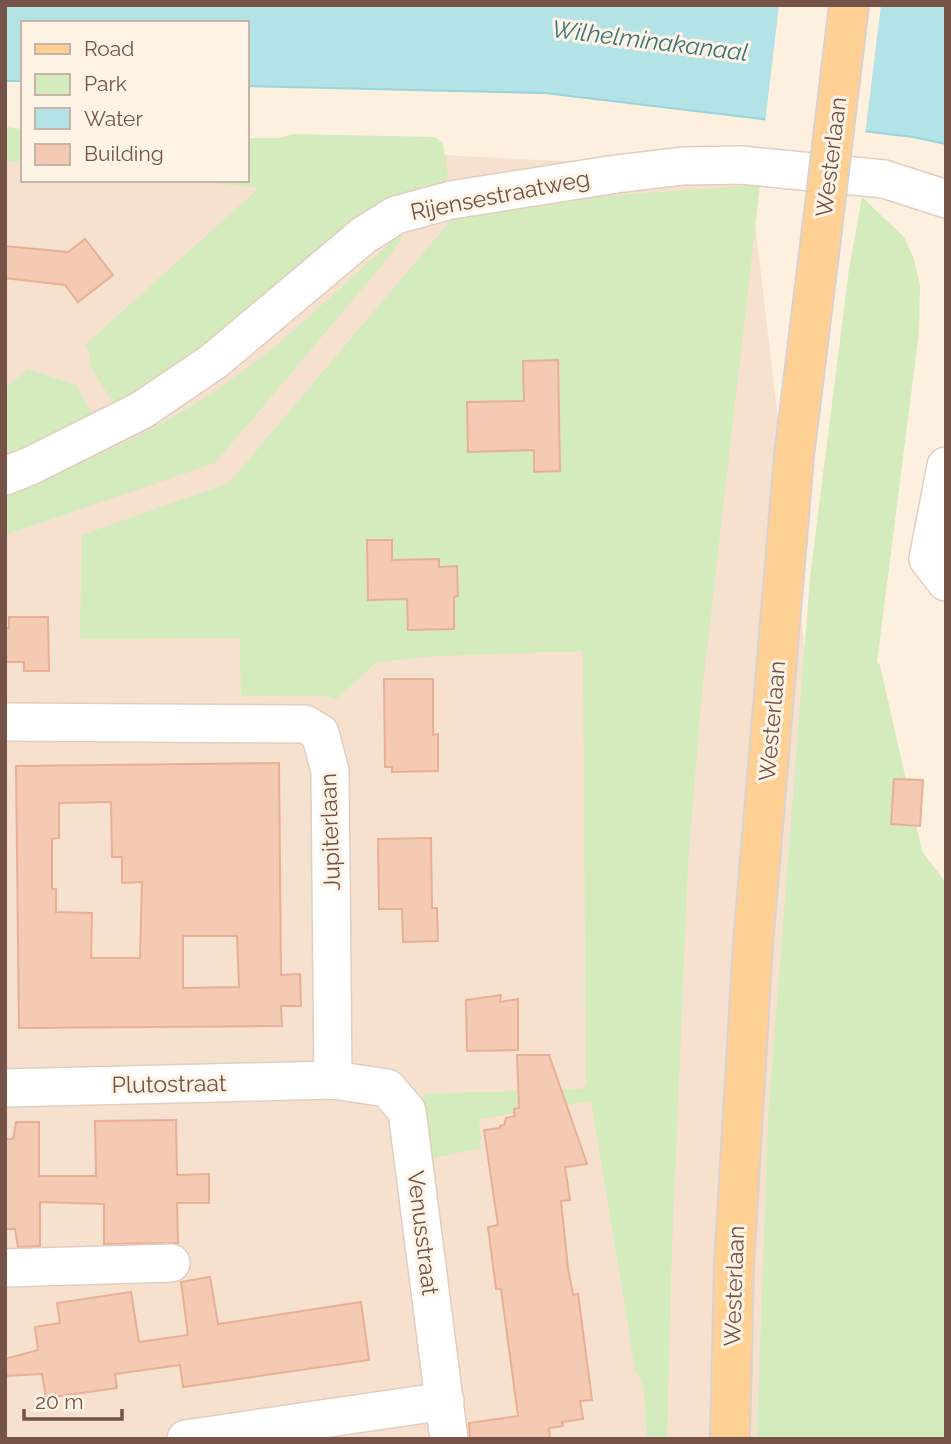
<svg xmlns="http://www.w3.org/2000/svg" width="951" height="1444" font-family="Raleway,sans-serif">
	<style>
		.residential { fill: #f5e1cd }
		.green { fill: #d3ebbd }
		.water { fill: #b3e3e7; stroke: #99d4da; stroke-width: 2 }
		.pier { fill: #fdf0df }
		.building { fill: #f4cab5; stroke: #e8af95; stroke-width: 2; fill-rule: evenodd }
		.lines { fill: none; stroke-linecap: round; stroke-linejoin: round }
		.minor-casing { stroke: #e4cdbe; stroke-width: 40 }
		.major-casing { stroke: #dbd2cf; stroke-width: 42 }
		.minor { stroke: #fff; stroke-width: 37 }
		.major { stroke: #ffd094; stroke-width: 38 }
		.major-bridge-casing { stroke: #dbd2cf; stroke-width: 42; stroke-linecap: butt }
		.major-bridge { stroke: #ffd094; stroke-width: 38 }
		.labels { text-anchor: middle; stroke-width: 6; stroke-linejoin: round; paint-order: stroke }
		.street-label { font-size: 23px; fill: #755346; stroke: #fff4e6 }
		.water-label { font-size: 24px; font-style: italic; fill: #39757c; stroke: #fff4e6 }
	</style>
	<rect width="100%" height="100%" fill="#fdf0df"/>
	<polygon class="residential" points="5,132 23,133 23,180 247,180 247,145 749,171 897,1439 5,1439"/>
	<g class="green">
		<polygon points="5,127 23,129 23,163 5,161"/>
		<polygon points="293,134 435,137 443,143 448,175 444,185 116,408 90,365 89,352 85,345 259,188 189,180 247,180 247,138 279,138"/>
		<polygon points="760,185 702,692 688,863 671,1273 667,1439 647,1439 644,1388 635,1369 591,1101 479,1119 481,1148 433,1158 423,1094 582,1089 586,1083 583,651 437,656 377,662 335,700 329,696 241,696 240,638 80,639 82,535 229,483 457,213 617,195"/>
		<polygon points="862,197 904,237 914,259 920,285 919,332 877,662 880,665 922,851 946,883 946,1439 757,1439 768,1119 810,578 849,269"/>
		<path d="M408,228L389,257L215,463L5,535V492C100,459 190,415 268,352C317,313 359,267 408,228Z"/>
		<polygon points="28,369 76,385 93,415 5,460 5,388"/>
	</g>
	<polygon class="water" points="5,5 946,5 946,144 913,137 545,93 247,86 247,23 23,23 23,81 5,81"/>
	<polygon class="pier" points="779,5 881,5 865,135 765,123"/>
	<g class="building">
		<polygon points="85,239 113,275 78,302 65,285 5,278 5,246 68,252"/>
		<polygon points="558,360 560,471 534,472 534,450 468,452 467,402 524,401 523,361"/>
		<polygon points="367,540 392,540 392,560 439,559 439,567 457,566 458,596 454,597 454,629 408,630 407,599 368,600"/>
		<polygon points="9,617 48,617 49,671 24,671 24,662 5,662 5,628 9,628"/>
		<polygon points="384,679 433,679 433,735 438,734 438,771 392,772 392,767 385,767"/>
		<path d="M279,763L281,975L300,974L301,1006H281L282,1026L19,1028L16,766ZM111,802L112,857H122V883L142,882L140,958H91L92,913L56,912V889H52V839L59,838V803ZM183,936H237L239,987L183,988Z"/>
		<polygon points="894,779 923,780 920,826 891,824"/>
		<polygon points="431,838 432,908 437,908 438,941 403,942 402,909 379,909 378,839"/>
		<polygon points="501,995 500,1002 518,999 518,1050 467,1051 466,1000"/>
		<polygon points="517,1055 549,1055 587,1164 565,1167 570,1200 561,1201 568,1268 573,1295 578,1294 592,1400 580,1401 583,1419 562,1422 563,1426 549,1428 550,1439 470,1439 469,1423 518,1416 501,1289 496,1289 488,1227 498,1225 484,1130 500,1128 500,1126 504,1125 506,1118 515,1116 514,1109 519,1108"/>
		<polygon points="176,1120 177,1175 209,1174 209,1203 177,1203 178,1243 104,1244 104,1204 40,1202 40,1246 18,1247 15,1229 5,1229 5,1139 13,1139 16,1122 39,1122 39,1176 96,1176 95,1121"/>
		<polygon points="210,1277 218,1324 361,1302 369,1360 183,1387 180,1365 115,1374 117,1388 46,1398 42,1374 5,1376 5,1359 38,1350 35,1327 60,1323 57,1303 131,1292 139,1342 188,1335 181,1282"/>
	</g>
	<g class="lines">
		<defs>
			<g id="minor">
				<polyline points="946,466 928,559 946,582"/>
				<polyline points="5,476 30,466 142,410 214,361 364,235 396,215 451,200 616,174 683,166 741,165 884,179 946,199"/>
				<polyline points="5,722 305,724 320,733 330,771 333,1080"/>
				<polyline points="5,1088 333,1080 387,1088 407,1111 449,1439"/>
				<polyline points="5,1268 171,1263"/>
				<polyline points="186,1439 445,1401"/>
			</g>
			<polyline id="major" points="730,1439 734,1265 753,944 794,456 822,229"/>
		</defs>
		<use href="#minor" class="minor-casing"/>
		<use href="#major" class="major-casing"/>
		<use href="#minor" class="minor"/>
		<use href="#major" class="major"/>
		<defs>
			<polyline id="major-bridge" points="822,229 849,5"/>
		</defs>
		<use href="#major-bridge" class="major-bridge-casing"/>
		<use href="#major-bridge" class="major-bridge"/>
	</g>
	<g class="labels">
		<g class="street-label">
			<text transform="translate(831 157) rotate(-83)" y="8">Westerlaan</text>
			<text transform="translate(500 195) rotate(-11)" y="8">Rijensestraatweg</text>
			<text transform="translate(772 721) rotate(-85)" y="8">Westerlaan</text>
			<text transform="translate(330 832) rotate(-92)" y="8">Jupiterlaan</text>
			<text transform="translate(169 1084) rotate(-1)" y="8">Plutostraat</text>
			<text transform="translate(423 1233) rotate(83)" y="8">Venusstraat</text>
			<text transform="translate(734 1286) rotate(-88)" y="8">Westerlaan</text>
		</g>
		<g class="water-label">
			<text transform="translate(650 41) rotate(7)" y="8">Wilhelminakanaal</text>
		</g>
	</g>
	<rect width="951" height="1444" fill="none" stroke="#755346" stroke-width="14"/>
	<rect x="21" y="21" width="228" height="161" fill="#fff4e6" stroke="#c8b4a6" stroke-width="2"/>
	<rect x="35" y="44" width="35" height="10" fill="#ffd094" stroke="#c8b4a6" stroke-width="2"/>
	<text x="84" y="56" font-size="21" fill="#755346">Road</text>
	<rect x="35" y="74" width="35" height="21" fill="#d3ebbd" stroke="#c8b4a6" stroke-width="2"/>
	<text x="84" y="91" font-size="21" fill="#755346">Park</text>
	<rect x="35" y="108" width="35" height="21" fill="#b3e3e7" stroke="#c8b4a6" stroke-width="2"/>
	<text x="84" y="126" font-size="21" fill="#755346">Water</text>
	<rect x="35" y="144" width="35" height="21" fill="#f4cab5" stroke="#c8b4a6" stroke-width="2"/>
	<text x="84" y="161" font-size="21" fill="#755346">Building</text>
	<path d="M24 1409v10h98v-10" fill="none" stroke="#755346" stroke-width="3.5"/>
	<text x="35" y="1409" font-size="21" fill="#755346" stroke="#fff4e6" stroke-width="5" paint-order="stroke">20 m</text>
</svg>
